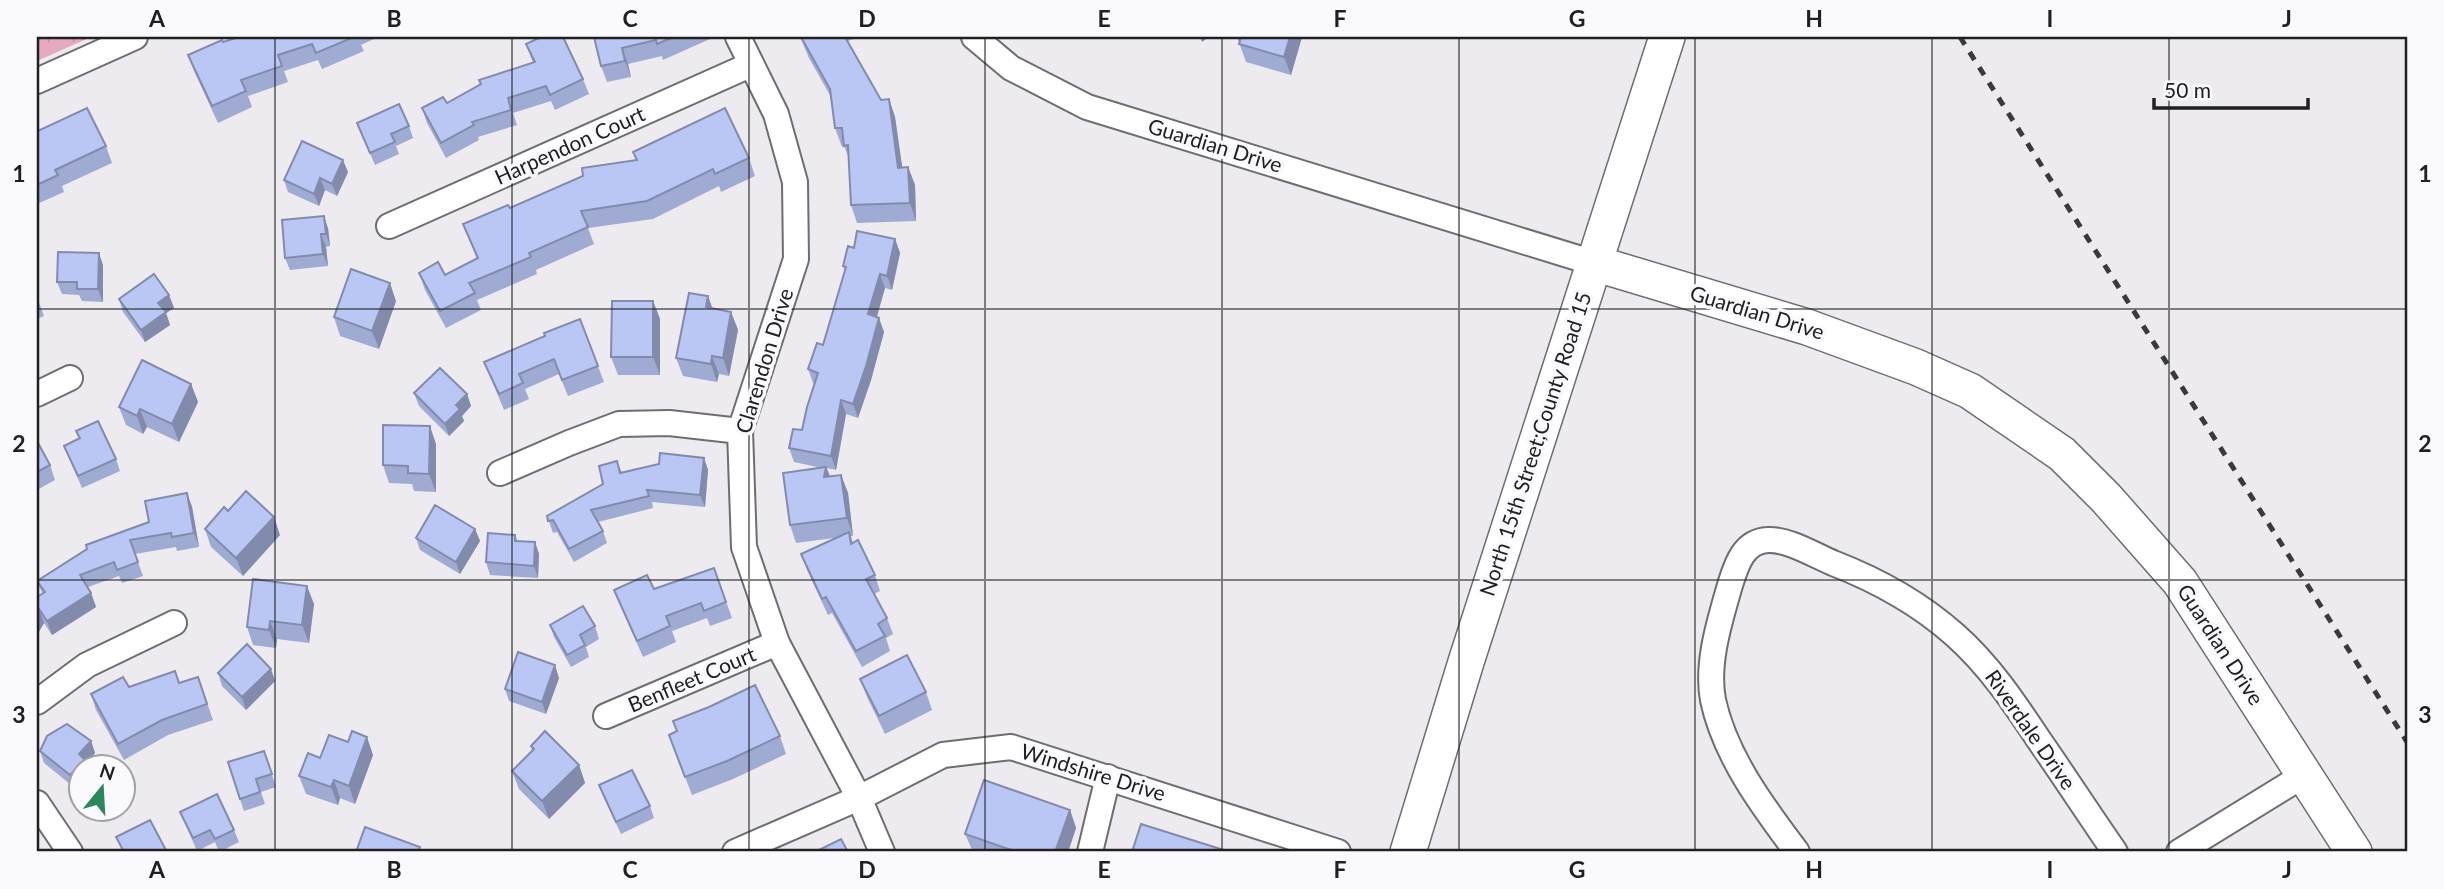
<svg xmlns="http://www.w3.org/2000/svg" width="2444" height="889" font-family="Lato,sans-serif">
	<style>
		.park { fill: url(#park-crowns) }
		.lines { fill: none; stroke-linecap: round; stroke-linejoin: round }
		.street-casing { stroke: #6e6d70; stroke-width: 28 }
		.secondary-casing { stroke: #6e6d70; stroke-width: 38 }
		.street { stroke: #fff; stroke-width: 24 }
		.secondary { stroke: #fff; stroke-width: 35 }
		.rail { stroke: #3a3a3b; stroke-width: 5; stroke-dasharray: 9 9; stroke-linecap: butt }
		.wall { fill: #a0abd3 }
		.shaded-wall { fill: #828bac }
		.building { fill: #bac7f5; stroke: #828bac; stroke-width: 2 }
		.grid { fill: none; stroke: #202021; stroke-width: 2; stroke-opacity: 0.55 }
		.labels { text-anchor: middle; stroke-width: 7; stroke-linejoin: round; paint-order: stroke }
		.street-label { font-size: 21px; fill: #202021; stroke: #faf9fd }
		.neatline { fill: none; stroke: #202021; stroke-width: 2.5 }
		.grid-label { font-size: 23px; text-anchor: middle; font-weight: bold; fill: #202021 }
	</style>
	<defs>
		<pattern id="park-crowns" width="20" height="18" patternUnits="userSpaceOnUse" patternTransform="scale(1.75)"><rect width="20" height="18" fill="#e6a9bf"/><path d="M2 6a3 3 0 1 1 6 0M12 15a3 3 0 1 1 6 0" fill="none" stroke="#c591a4"/></pattern>
	</defs>
	<rect width="100%" height="100%" fill="#edebef"/>
	<polygon class="park" points="37,37 91,37 37,61"/>
	<g class="lines">
		<defs>
			<g id="street">
				<polyline points="738,37 776,114 795,182 796,259 740,431 744,547 777,643 859,798 882,852"/>
				<polyline points="974,37 1011,68 1087,107 1594,263"/>
				<polyline points="37,81 135,37"/>
				<polyline points="389,226 750,65"/>
				<polyline points="37,394 70,378"/>
				<polyline points="500,473 569,443 619,424 669,423 740,431"/>
				<polyline points="37,702 87,665 174,623"/>
				<polyline points="606,716 777,643"/>
				<polyline points="37,803 70,852"/>
				<polyline points="735,852 859,798 943,755 1011,747 1338,852"/>
				<polyline points="1090,852 1108,777"/>
				<path d="M1797,852C1763,807 1725,756 1713,700C1706,663 1720,620 1730,585C1736,566 1743,541 1768,540C1788,539 1814,555 1833,563C1877,580 1919,603 1955,635C1990,666 2015,704 2041,743C2066,779 2090,816 2115,852"/>
				<polyline points="2179,852 2304,775"/>
			</g>
			<g id="secondary">
				<polyline points="1594,263 1807,327 1916,367 1970,391 2062,454 2106,498 2180,582 2354,852"/>
				<polyline points="1408,852 1466,662 1667,37"/>
			</g>
		</defs>
		<use href="#street" class="street-casing"/>
		<use href="#secondary" class="secondary-casing"/>
		<use href="#street" class="street"/>
		<use href="#secondary" class="secondary"/>
		<polyline class="rail" points="1960,37 2407,742"/>
	</g>
	<g class="wall">
		<polygon points="239,37 378,37 361,45 364,51 322,69 318,60 284,71 288,82 248,96 252,107 218,123 194,71 188,55"/>
		<polygon points="594,37 709,37 710,39 663,60 662,56 628,64 631,77 607,82 601,66"/>
		<polygon points="800,37 858,37 848,41 881,100 889,99 895,117 902,168 908,167 915,185 916,221 857,223 851,205 849,158 844,146 842,147 835,128 831,97 809,58"/>
		<polygon points="1237,37 1302,37 1291,75 1246,62"/>
		<polygon points="526,44 583,79 589,94 555,110 551,101 513,113 517,125 478,137 479,140 446,158 427,123 422,108 447,103 533,63"/>
		<polygon points="357,123 409,126 413,138 396,146 399,154 375,165"/>
		<polygon points="37,129 38,131 106,146 112,163 62,186 64,192 37,204"/>
		<polygon points="633,152 749,158 755,176 721,192 719,186 653,219 588,228 594,244 536,270 537,274 477,300 481,310 446,328 425,290 419,273 445,275 477,259 463,224 510,208 636,160"/>
		<polygon points="348,172 337,196 325,190 319,206 288,192 284,180"/>
		<polygon points="328,228 330,246 326,247 328,266 290,270 285,258"/>
		<polygon points="895,239 900,253 892,290 885,288 877,317 884,332 871,380 858,418 846,414 836,470 827,468 830,476 841,475 848,493 853,536 851,536 853,543 875,575 880,591 874,594 887,618 893,634 886,638 890,651 862,667 832,613 828,615 807,570 801,554 834,538 796,543 790,525 822,468 794,462 789,448 802,430 815,384 813,383 808,369 823,345 845,271 843,266 854,248"/>
		<polygon points="103,265 103,302 82,301 79,295 62,294 57,282"/>
		<polygon points="169,295 174,308 166,313 170,325 145,342 123,312 119,299"/>
		<polygon points="37,297 44,316 37,319"/>
		<polygon points="396,301 379,349 340,336 334,317"/>
		<polygon points="653,301 660,319 660,375 618,375 611,357"/>
		<polygon points="713,309 731,312 738,330 729,376 719,374 717,382 683,376 676,358"/>
		<polygon points="580,319 604,382 568,396 559,374 525,389 529,399 504,410 484,362 545,336"/>
		<polygon points="191,384 198,402 179,442 147,427 143,434 126,425 119,407"/>
		<polygon points="414,393 467,394 471,406 462,416 464,421 449,436 419,406"/>
		<polygon points="76,431 116,459 120,471 82,488 64,446 79,439"/>
		<polygon points="37,441 50,465 55,480 37,490"/>
		<polygon points="436,444 436,492 414,491 412,484 389,483 383,465"/>
		<polygon points="704,458 708,470 705,507 652,502 653,508 598,522 603,531 607,543 574,562 557,532 553,533 547,516 603,484 617,461 622,473"/>
		<polygon points="187,493 192,507 199,547 177,551 176,547 135,554 143,576 122,583 119,576 88,587 91,593 96,607 52,635 44,623 37,635 42,593 37,581 149,522"/>
		<polygon points="205,529 280,535 243,576 211,547"/>
		<polygon points="475,529 480,541 460,574 420,550 416,538"/>
		<polygon points="515,535 518,541 535,542 539,554 538,578 490,575 486,562"/>
		<polygon points="714,568 732,618 710,626 707,618 672,631 676,642 643,657 620,605 614,590 654,589"/>
		<polygon points="314,604 309,643 277,639 276,648 253,645 247,627"/>
		<polygon points="550,625 595,626 599,639 586,647 589,657 571,667 554,637"/>
		<polygon points="218,673 275,681 246,710 222,686"/>
		<polygon points="198,677 213,720 168,735 124,760 96,710 91,694 129,687 179,683"/>
		<polygon points="559,678 546,714 509,701 505,689"/>
		<polygon points="860,679 926,692 932,710 885,734 867,697"/>
		<polygon points="669,735 780,736 786,754 733,779 692,795"/>
		<polygon points="91,741 95,753 86,764 80,766 80,782 75,788 44,763 40,751"/>
		<polygon points="531,746 579,765 585,783 549,819 519,789 512,771 532,751"/>
		<polygon points="264,751 276,787 261,792 265,804 244,811 240,799"/>
		<polygon points="373,755 355,804 340,798 338,805 306,794 299,776 320,758"/>
		<polygon points="599,785 650,806 654,818 621,834 604,798"/>
		<polygon points="1070,810 1076,828 1068,852 973,852 965,834"/>
		<polygon points="180,812 234,830 239,842 219,852 215,842 197,851"/>
	</g>
	<g class="shaded-wall">
		<polygon points="1200,37 1209,37 1202,42"/>
		<polygon points="1290,37 1302,37 1291,75 1284,57"/>
		<polygon points="622,48 628,64 631,77 625,61"/>
		<polygon points="889,99 895,117 905,186 898,168"/>
		<polygon points="343,160 348,172 337,196 332,184"/>
		<polygon points="908,167 915,185 916,221 910,203"/>
		<polygon points="320,178 325,190 319,206 314,194"/>
		<polygon points="324,216 328,228 330,246 326,234"/>
		<polygon points="321,234 326,247 328,266 323,254"/>
		<polygon points="895,239 900,253 892,290 887,276"/>
		<polygon points="99,253 103,265 103,302 98,289"/>
		<polygon points="880,274 885,288 873,329 868,314"/>
		<polygon points="390,283 396,301 379,349 372,331"/>
		<polygon points="169,295 174,308 166,313 170,325 145,342 141,330 158,303"/>
		<polygon points="708,296 715,315 706,307"/>
		<polygon points="653,301 660,319 660,375 653,357"/>
		<polygon points="731,312 738,330 729,376 723,358"/>
		<polygon points="879,318 884,332 871,380 858,418 853,404"/>
		<polygon points="712,356 719,374 717,382 711,364"/>
		<polygon points="191,384 198,402 179,442 172,424"/>
		<polygon points="467,394 471,406 462,416 464,421 449,436 445,424 456,405"/>
		<polygon points="841,400 846,414 836,470 831,456"/>
		<polygon points="140,409 147,427 143,434 137,416"/>
		<polygon points="430,426 436,444 436,492 429,474"/>
		<polygon points="704,458 708,470 705,507 700,495"/>
		<polygon points="826,467 833,485 824,477"/>
		<polygon points="841,475 848,493 853,536 847,518"/>
		<polygon points="187,493 192,507 199,547 194,533"/>
		<polygon points="274,517 280,535 243,576 236,558"/>
		<polygon points="475,529 480,541 460,574 456,562"/>
		<polygon points="535,542 539,554 538,578 534,566"/>
		<polygon points="307,586 314,604 309,643 302,625"/>
		<polygon points="91,593 96,607 52,635 47,621"/>
		<polygon points="39,609 44,623 37,635 37,614"/>
		<polygon points="270,621 277,639 276,648 269,630"/>
		<polygon points="555,665 559,678 546,714 542,702"/>
		<polygon points="271,669 275,681 246,710 242,697"/>
		<polygon points="367,737 373,755 355,804 349,786"/>
		<polygon points="91,741 95,753 86,764 87,766 80,766 80,782 75,788 70,775 79,754"/>
		<polygon points="579,765 585,783 549,819 542,801"/>
		<polygon points="334,780 340,798 338,805 331,787"/>
		<polygon points="1070,810 1076,828 1068,852 1055,852"/>
	</g>
	<g class="building">
		<polygon points="239,37 354,37 316,53 312,44 278,55 282,66 241,80 246,91 212,106 188,55 222,40 223,42"/>
		<polygon points="541,37 563,37 583,79 550,95 546,86 508,98 511,110 472,122 474,125 441,143 422,108 443,97 447,103 481,84 479,80 535,62 526,44"/>
		<polygon points="594,37 673,37 657,44 656,40 622,48 625,61 601,66"/>
		<polygon points="801,37 845,37 881,100 889,99 898,168 908,167 910,203 851,205 848,145 844,146 842,128 835,128 830,89"/>
		<polygon points="1241,37 1290,37 1284,57 1239,44"/>
		<polygon points="399,104 409,126 391,134 395,142 370,153 357,123"/>
		<polygon points="87,108 106,146 55,170 58,175 37,185 37,129 38,131"/>
		<polygon points="725,108 749,158 715,174 713,169 647,201 581,211 588,227 529,253 531,257 469,283 475,293 440,311 419,273 438,262 445,275 478,258 463,224 508,205 510,208 583,176 582,168 637,160 633,152"/>
		<polygon points="302,141 343,160 332,184 320,178 314,194 284,180"/>
		<polygon points="324,216 326,234 321,234 323,254 285,258 282,220"/>
		<polygon points="857,231 895,239 887,276 880,274 868,314 879,318 866,366 853,404 841,400 831,456 789,448 793,429 802,430 807,407 818,373 808,369 817,343 823,345 846,267 843,266 848,246 854,248"/>
		<polygon points="58,252 99,253 98,289 77,289 77,282 57,282"/>
		<polygon points="351,269 390,283 372,331 334,317"/>
		<polygon points="154,274 169,295 158,303 166,312 141,330 119,299"/>
		<polygon points="689,293 708,296 706,307 731,312 723,358 712,356 711,364 676,358"/>
		<polygon points="612,301 653,301 653,357 611,357"/>
		<polygon points="580,319 598,366 562,380 554,359 519,374 523,383 499,394 484,362 545,336 544,333"/>
		<polygon points="142,360 191,384 172,424 140,409 137,416 119,407"/>
		<polygon points="440,368 467,394 456,405 460,409 445,424 414,393"/>
		<polygon points="98,421 116,459 78,476 64,446 80,438 76,431"/>
		<polygon points="383,425 430,426 429,474 408,473 408,466 383,465"/>
		<polygon points="37,441 50,465 37,472"/>
		<polygon points="660,453 704,458 700,495 647,490 649,496 591,510 603,531 569,549 553,520 548,521 547,516 603,484 599,466 617,461 620,473 659,464"/>
		<polygon points="826,467 824,477 841,475 847,518 790,525 783,473"/>
		<polygon points="246,491 274,517 236,558 205,529 224,507 228,511"/>
		<polygon points="187,493 194,533 172,537 171,533 130,540 138,562 117,570 114,562 80,575 91,593 47,621 39,609 37,614 37,597 45,592 37,581 87,549 86,545 149,522 145,501"/>
		<polygon points="435,505 475,529 456,562 416,538"/>
		<polygon points="849,532 851,544 858,540 875,575 866,579 887,618 878,624 885,636 856,651 826,597 822,599 801,554"/>
		<polygon points="488,533 515,535 515,541 535,542 534,566 486,562"/>
		<polygon points="714,568 726,602 704,611 701,603 666,616 670,626 637,641 614,590 647,575 654,589"/>
		<polygon points="253,579 307,586 302,625 270,621 269,630 247,627"/>
		<polygon points="583,606 595,626 580,635 585,645 567,655 550,625"/>
		<polygon points="247,644 271,669 242,697 218,673"/>
		<polygon points="518,652 555,665 542,702 505,689"/>
		<polygon points="907,655 926,692 879,716 860,679"/>
		<polygon points="175,671 179,683 198,677 207,704 162,720 118,744 91,694 123,677 129,687"/>
		<polygon points="755,685 780,736 727,761 685,777 669,735 677,731 673,721 709,707"/>
		<polygon points="67,724 91,741 79,754 85,760 70,775 40,751 47,736"/>
		<polygon points="352,731 367,737 349,786 334,780 331,787 299,776 308,753 320,758 329,735 348,742"/>
		<polygon points="545,731 579,765 542,801 512,771 534,749 531,746"/>
		<polygon points="264,751 272,774 256,779 260,792 240,799 228,762"/>
		<polygon points="632,770 650,806 616,822 599,785"/>
		<polygon points="984,780 1070,810 1055,852 1017,852 965,834"/>
		<polygon points="217,794 234,830 215,839 210,830 193,838 180,812"/>
		<polygon points="150,820 167,852 124,852 116,837"/>
		<polygon points="1141,824 1227,851 1227,852 1132,852"/>
		<polygon points="365,827 420,847 418,852 356,852"/>
		<polygon points="841,839 848,852 815,852"/>
	</g>
	<path class="grid" d="M275,37V852M512,37V852M749,37V852M985,37V852M1222,37V852M1459,37V852M1695,37V852M1932,37V852M2169,37V852M37,309H2407M37,580H2407"/>
	<g class="labels">
		<g class="street-label">
			<text transform="translate(570 146) rotate(-24)" y="7">Harpendon Court</text>
			<text transform="translate(1215 146) rotate(17)" y="7">Guardian Drive</text>
			<text transform="translate(1757 313) rotate(17)" y="7">Guardian Drive</text>
			<text transform="translate(765 361) rotate(-73)" y="7">Clarendon Drive</text>
			<text transform="translate(1536 444) rotate(-72)" y="7">North 15th Street;County Road 15</text>
			<text transform="translate(2220 645) rotate(57)" y="7">Guardian Drive</text>
			<text transform="translate(692 680) rotate(-23)" y="7">Benfleet Court</text>
			<text transform="translate(2030 730) rotate(55)" y="7">Riverdale Drive</text>
			<text transform="translate(1093 773) rotate(17)" y="7">Windshire Drive</text>
		</g>
	</g>
	<rect width="2444" height="889" fill="none" stroke="#faf9fd" stroke-width="77"/>
	<g transform="translate(102 788) rotate(18)"><circle r="33" fill="#faf9fd" stroke="#a3a2a5" stroke-width="2"/>
	<path d="M0-5L12 26L0 18L-12 26Z" fill="#2a875e"/>
	<text y="-10" font-size="19" font-weight="bold" text-anchor="middle" fill="#202021">N</text>
	</g>
	<path d="M2154 98v10h154v-10" fill="none" stroke="#202021" stroke-width="3.5"/>
	<text x="2164" y="98" font-size="21" fill="#202021" stroke="#faf9fd" stroke-width="5" paint-order="stroke">50 m</text>
	<rect x="38" y="38" width="2368" height="812" class="neatline"/>
	<g class="grid-label">
		<text x="157" y="27">A</text>
		<text x="394" y="27">B</text>
		<text x="630" y="27">C</text>
		<text x="867" y="27">D</text>
		<text x="1104" y="27">E</text>
		<text x="1340" y="27">F</text>
		<text x="1577" y="27">G</text>
		<text x="1814" y="27">H</text>
		<text x="2050" y="27">I</text>
		<text x="2287" y="27">J</text>
		<text x="19" y="182">1</text>
		<text x="2425" y="182">1</text>
		<text x="19" y="452">2</text>
		<text x="2425" y="452">2</text>
		<text x="19" y="723">3</text>
		<text x="2425" y="723">3</text>
		<text x="157" y="878">A</text>
		<text x="394" y="878">B</text>
		<text x="630" y="878">C</text>
		<text x="867" y="878">D</text>
		<text x="1104" y="878">E</text>
		<text x="1340" y="878">F</text>
		<text x="1577" y="878">G</text>
		<text x="1814" y="878">H</text>
		<text x="2050" y="878">I</text>
		<text x="2287" y="878">J</text>
	</g>
</svg>
